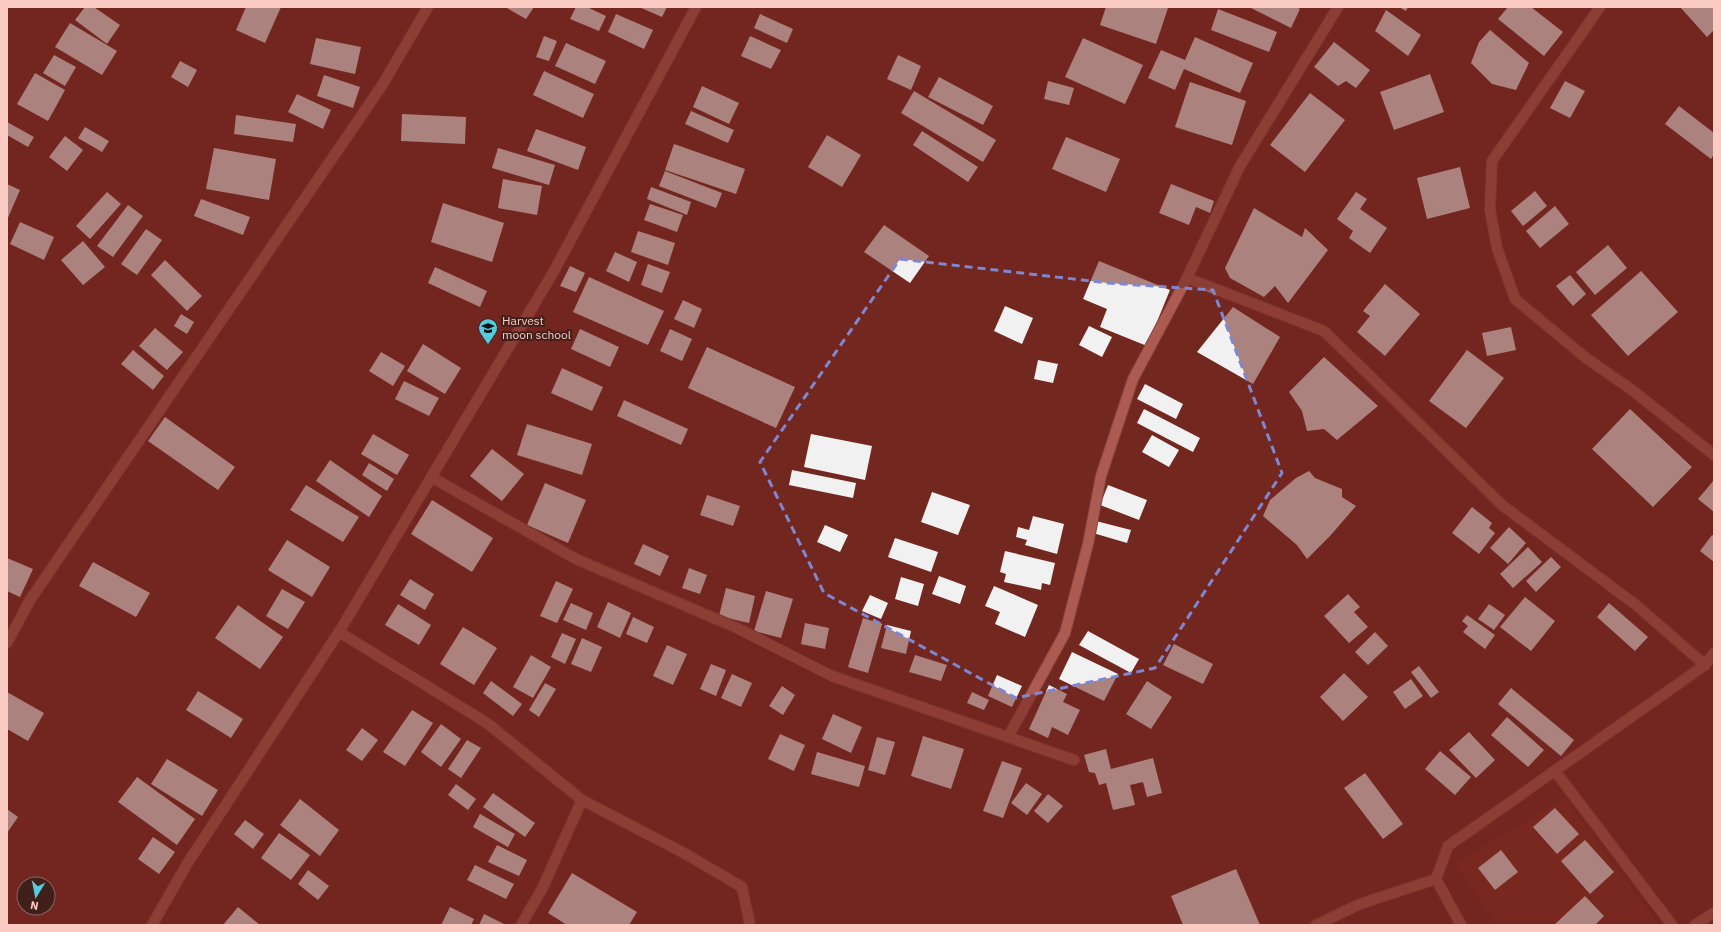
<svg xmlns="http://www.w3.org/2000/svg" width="1721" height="932" font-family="'IBM Plex Sans',sans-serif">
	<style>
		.built { fill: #802c23 }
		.building { fill: #f1f1f1 }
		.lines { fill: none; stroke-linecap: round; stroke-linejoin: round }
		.minor-casing { stroke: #884541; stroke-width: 12 }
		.minor { stroke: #ac5b50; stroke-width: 10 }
		.marked { fill: none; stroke: #8086cf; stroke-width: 3; stroke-dasharray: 8 5; stroke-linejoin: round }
		.labels { text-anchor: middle; stroke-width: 4; stroke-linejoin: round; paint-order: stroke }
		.poi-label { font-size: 12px; fill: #f9cbc3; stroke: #411f1a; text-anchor: start }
	</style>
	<rect width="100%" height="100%" fill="#72271f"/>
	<polygon class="built" points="1565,799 1659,925 1497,925 1455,863"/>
	<g class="building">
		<polygon points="85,7 94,7 120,25 107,44 75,20"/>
		<polygon points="246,7 281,7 265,43 236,30"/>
		<polygon points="505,7 534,7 526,19"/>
		<polygon points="576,7 587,7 606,16 599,31 570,19"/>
		<polygon points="639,7 667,7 662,17"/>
		<polygon points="1106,7 1164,7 1168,8 1156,44 1100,25"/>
		<polygon points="1249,7 1296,7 1300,9 1291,28"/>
		<polygon points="1399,7 1408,7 1406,11"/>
		<polygon points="1508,7 1531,7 1563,32 1544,56 1498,19"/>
		<polygon points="1680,7 1714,7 1714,30 1707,37"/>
		<polygon points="1218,9 1277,32 1269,52 1211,30"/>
		<polygon points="1386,10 1421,35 1408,56 1375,31"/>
		<polygon points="616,14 653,30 644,49 608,32"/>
		<polygon points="760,14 793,29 787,43 754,28"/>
		<polygon points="70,23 117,51 102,75 55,47"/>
		<polygon points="1490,30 1529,63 1516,90 1492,84 1471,63 1479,42"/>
		<polygon points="544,36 557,41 549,61 536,57"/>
		<polygon points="750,36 781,50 771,69 741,56"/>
		<polygon points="1195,37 1253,63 1240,93 1184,69 1175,90 1148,78 1161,50 1185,60"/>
		<polygon points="316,38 361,47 355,74 310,64"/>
		<polygon points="1083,38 1143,65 1125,104 1065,77"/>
		<polygon points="1334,42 1370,70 1356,88 1346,81 1338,86 1314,67"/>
		<polygon points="566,43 606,61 595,84 555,66"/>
		<polygon points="54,55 76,67 65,86 43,73"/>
		<polygon points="898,55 921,66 911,90 887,79"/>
		<polygon points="180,61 197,70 188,87 171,77"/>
		<polygon points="544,71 594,94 583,118 533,95"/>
		<polygon points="35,73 65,90 48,121 17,104"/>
		<polygon points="1430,74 1444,112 1394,130 1380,92"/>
		<polygon points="324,75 360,87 353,108 317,96"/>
		<polygon points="939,77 993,106 983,125 928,97"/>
		<polygon points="1048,81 1074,88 1069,105 1044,99"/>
		<polygon points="1565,81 1585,91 1570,118 1550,108"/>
		<polygon points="1190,82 1246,101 1232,145 1175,127"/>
		<polygon points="702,86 739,103 729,124 693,107"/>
		<polygon points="914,91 996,140 983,162 901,113"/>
		<polygon points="1310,93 1345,120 1305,172 1270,145"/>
		<polygon points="297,94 331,110 323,129 288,112"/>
		<polygon points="1679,106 1714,133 1714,154 1711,159 1665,124"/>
		<polygon points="691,111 734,130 728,143 685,124"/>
		<polygon points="402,114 466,117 465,144 401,141"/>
		<polygon points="236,115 296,124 293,142 234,134"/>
		<polygon points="7,122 34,137 28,147 7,135"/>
		<polygon points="85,127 109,141 102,152 78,138"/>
		<polygon points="536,129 586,147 578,170 527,151"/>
		<polygon points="922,131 978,167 968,182 913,145"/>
		<polygon points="827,135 861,155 842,187 808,167"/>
		<polygon points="65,136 83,150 67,171 49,157"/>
		<polygon points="1066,137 1120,159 1106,192 1052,169"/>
		<polygon points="674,144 745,169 736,194 665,170"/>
		<polygon points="214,148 276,159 269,200 206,189"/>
		<polygon points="498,148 555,165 549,185 492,168"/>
		<polygon points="1460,167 1470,208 1427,219 1417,178"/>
		<polygon points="665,171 722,193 716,208 659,186"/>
		<polygon points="503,179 542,186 537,215 498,208"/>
		<polygon points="7,184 20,190 7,220"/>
		<polygon points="1171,184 1214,201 1210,213 1196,207 1189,225 1159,213"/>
		<polygon points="651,187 691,202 687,215 647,199"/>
		<polygon points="1535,191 1547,206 1523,226 1511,211"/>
		<polygon points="107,192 121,204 90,239 76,226"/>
		<polygon points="1356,192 1367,199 1360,209 1387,228 1370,253 1349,238 1353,231 1337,219"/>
		<polygon points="201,199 250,217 243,235 194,216"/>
		<polygon points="443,203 504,223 492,262 431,242"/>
		<polygon points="650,204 683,215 677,232 644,220"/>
		<polygon points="128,205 143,216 113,257 97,246"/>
		<polygon points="1555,206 1569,224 1540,248 1526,231"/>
		<polygon points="1254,208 1302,237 1305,228 1328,250 1288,303 1275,286 1264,297 1230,278 1225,268"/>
		<polygon points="20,222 54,237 44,260 10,244"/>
		<polygon points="884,225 929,256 910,283 864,252"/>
		<polygon points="146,229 162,240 137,275 121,264"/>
		<polygon points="638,231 675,243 668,265 631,252"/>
		<polygon points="83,241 105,267 83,285 61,260"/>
		<polygon points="1608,245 1627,268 1595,295 1576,272"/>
		<polygon points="615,252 637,262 629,282 606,271"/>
		<polygon points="165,260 202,296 187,311 151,275"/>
		<polygon points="1099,261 1170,290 1147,346 1100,327 1107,309 1083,299"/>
		<polygon points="648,264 670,272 662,293 641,285"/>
		<polygon points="570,266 585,273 576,292 560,286"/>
		<polygon points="435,267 487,291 480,307 428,283"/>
		<polygon points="1641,271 1678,312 1628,356 1591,315"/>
		<polygon points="1570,275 1586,294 1573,306 1556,286"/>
		<polygon points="589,277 664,311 648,345 573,312"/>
		<polygon points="1385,284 1420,314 1385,356 1357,332 1370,316 1363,311"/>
		<polygon points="683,300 702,309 694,328 674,319"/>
		<polygon points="1005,306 1033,318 1022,344 994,331"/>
		<polygon points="1233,307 1280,337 1253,384 1197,352"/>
		<polygon points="181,314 194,322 187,334 174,326"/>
		<polygon points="1089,326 1112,337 1102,357 1079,345"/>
		<polygon points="1511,327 1516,350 1487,356 1482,333"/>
		<polygon points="155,328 183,352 167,370 139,346"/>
		<polygon points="580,329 619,347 610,367 571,349"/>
		<polygon points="670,329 692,339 682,361 660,351"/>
		<polygon points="423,344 461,368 445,394 407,371"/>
		<polygon points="707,347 795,387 776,428 688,388"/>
		<polygon points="133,350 164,376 153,390 121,364"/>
		<polygon points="1467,350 1504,378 1466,428 1429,401"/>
		<polygon points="381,352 405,366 393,386 369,371"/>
		<polygon points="1324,357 1378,406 1337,440 1324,429 1307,431 1302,411 1289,392"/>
		<polygon points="1038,360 1058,364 1053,383 1034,379"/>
		<polygon points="562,368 603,387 592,411 551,393"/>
		<polygon points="404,381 439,398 429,416 395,399"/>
		<polygon points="1145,384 1183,404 1176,419 1137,399"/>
		<polygon points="624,400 688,429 681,445 617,416"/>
		<polygon points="1144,409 1200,438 1193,452 1137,423"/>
		<polygon points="1630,409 1692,467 1653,507 1592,449"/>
		<polygon points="165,417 235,467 218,490 148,441"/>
		<polygon points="527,424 592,444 582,475 517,455"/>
		<polygon points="373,434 409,455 397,475 361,454"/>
		<polygon points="811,434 872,446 865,480 804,467"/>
		<polygon points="1152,435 1179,450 1169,467 1142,452"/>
		<polygon points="492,449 524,474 502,501 470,476"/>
		<polygon points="330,460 382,496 369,517 316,481"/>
		<polygon points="369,463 394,479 387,491 362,475"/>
		<polygon points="792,470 856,483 853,498 789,485"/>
		<polygon points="1309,471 1315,478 1342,489 1342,497 1356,506 1330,536 1307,559 1297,545 1263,516 1270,500 1296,478"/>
		<polygon points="1714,480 1714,512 1698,499"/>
		<polygon points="545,483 586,500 568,543 527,525"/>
		<polygon points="306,485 359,517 343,542 290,510"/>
		<polygon points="1108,485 1147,500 1139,520 1100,505"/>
		<polygon points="932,492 970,505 958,535 921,522"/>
		<polygon points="707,495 740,506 733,526 700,515"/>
		<polygon points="432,500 493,538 472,572 411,534"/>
		<polygon points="1472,507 1492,523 1489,528 1495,533 1479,554 1452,533"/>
		<polygon points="1033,516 1064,524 1057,554 1025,545 1027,540 1016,537 1018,527 1029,530"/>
		<polygon points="1096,521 1131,530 1127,543 1093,533"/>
		<polygon points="825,525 848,535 840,552 817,542"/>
		<polygon points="1509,527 1526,543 1508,564 1490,548"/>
		<polygon points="1712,535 1714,536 1714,562 1700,551"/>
		<polygon points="895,538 938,552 931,572 888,557"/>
		<polygon points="287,540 330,567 312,597 268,570"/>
		<polygon points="643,544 669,556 660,576 634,564"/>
		<polygon points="1528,547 1542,562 1513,588 1500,574"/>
		<polygon points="1005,551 1055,563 1050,585 1042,583 1041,590 1004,582 1006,574 1000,572"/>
		<polygon points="1551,557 1561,567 1536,592 1526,581"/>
		<polygon points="7,558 33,569 20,597 7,591"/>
		<polygon points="93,562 150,593 136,617 79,586"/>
		<polygon points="689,568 707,575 700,594 682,588"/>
		<polygon points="939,576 966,586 960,604 932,594"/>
		<polygon points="901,577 924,584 918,606 895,599"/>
		<polygon points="410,579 434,594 425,610 400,595"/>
		<polygon points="556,581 573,589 557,623 540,616"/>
		<polygon points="994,586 1038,605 1025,637 995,624 1000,612 985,606"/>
		<polygon points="726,588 755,596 749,623 719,616"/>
		<polygon points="282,589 305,602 288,629 266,616"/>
		<polygon points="766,591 793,599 781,638 754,631"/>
		<polygon points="1348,594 1360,607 1354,612 1368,627 1349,643 1324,616"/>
		<polygon points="870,595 888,603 881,619 862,611"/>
		<polygon points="1525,597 1555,621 1531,651 1500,627"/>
		<polygon points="608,602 631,613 620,638 597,627"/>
		<polygon points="571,603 593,613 586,630 563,620"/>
		<polygon points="1609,603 1648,637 1635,651 1597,617"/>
		<polygon points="398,604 431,625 419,645 385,625"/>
		<polygon points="1489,604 1505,615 1494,630 1478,619"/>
		<polygon points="238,605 283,637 260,669 215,638"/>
		<polygon points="1467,615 1495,635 1485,649 1463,632 1468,626 1462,621"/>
		<polygon points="633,617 654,627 647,643 626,634"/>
		<polygon points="863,618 882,624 868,673 848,667"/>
		<polygon points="805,623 829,628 825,649 801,644"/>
		<polygon points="887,625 911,631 906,654 881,648"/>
		<polygon points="463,627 497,648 474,685 440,664"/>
		<polygon points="1088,631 1139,659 1131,673 1079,645"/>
		<polygon points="1375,632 1388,646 1368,665 1355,652"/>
		<polygon points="562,633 576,639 565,664 551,657"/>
		<polygon points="582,638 602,647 591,672 571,664"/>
		<polygon points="1174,644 1213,664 1203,684 1163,665"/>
		<polygon points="667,645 687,654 673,685 653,676"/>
		<polygon points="1072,652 1118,674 1104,701 1059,679"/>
		<polygon points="531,655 551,667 533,698 513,687"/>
		<polygon points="915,655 947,665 941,681 909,672"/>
		<polygon points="711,664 726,670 716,696 700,689"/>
		<polygon points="1419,666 1439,692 1431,698 1411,672"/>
		<polygon points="1344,673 1368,697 1343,721 1320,697"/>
		<polygon points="732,674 752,683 741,707 721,698"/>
		<polygon points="997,675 1022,686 1012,707 988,696"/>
		<polygon points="1411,679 1423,696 1405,709 1393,692"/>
		<polygon points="491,681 522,704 513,716 483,693"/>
		<polygon points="1147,681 1172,697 1151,729 1126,714"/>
		<polygon points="545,683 556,689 539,717 529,710"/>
		<polygon points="1049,685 1067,694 1063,702 1080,710 1068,735 1052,727 1048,738 1029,729"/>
		<polygon points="782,686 795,695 783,715 769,706"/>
		<polygon points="1511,688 1574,740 1561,756 1498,704"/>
		<polygon points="198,691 243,719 231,738 186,710"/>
		<polygon points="7,692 44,713 28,741 7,729"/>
		<polygon points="972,692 989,700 984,710 967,703"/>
		<polygon points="412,710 433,723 405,766 383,752"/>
		<polygon points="833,714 862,727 851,753 822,739"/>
		<polygon points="1507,717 1544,750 1528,767 1491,735"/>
		<polygon points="441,724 461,739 441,767 421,752"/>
		<polygon points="362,728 378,740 362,761 346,750"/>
		<polygon points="1469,732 1495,760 1476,778 1449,750"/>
		<polygon points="780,734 805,745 794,771 768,759"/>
		<polygon points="923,736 964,749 951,789 911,776"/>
		<polygon points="877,737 895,742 885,775 868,770"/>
		<polygon points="467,740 481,748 461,778 448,769"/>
		<polygon points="1106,749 1111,769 1153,758 1162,793 1147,797 1143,782 1130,785 1135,805 1113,810 1106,783 1099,785 1095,773 1089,772 1084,755"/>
		<polygon points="1440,751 1471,777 1455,795 1425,769"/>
		<polygon points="817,752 865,766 859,787 811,774"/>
		<polygon points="167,759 218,790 202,816 151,784"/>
		<polygon points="1002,761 1022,768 1003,818 983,811"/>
		<polygon points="1365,773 1403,824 1383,839 1344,788"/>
		<polygon points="137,777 195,819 177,845 118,802"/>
		<polygon points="1026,783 1042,794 1027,815 1011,803"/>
		<polygon points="456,784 476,799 468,810 448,795"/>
		<polygon points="493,793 535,823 525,837 483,807"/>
		<polygon points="1048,794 1063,806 1048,823 1034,811"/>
		<polygon points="300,799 339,830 320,856 280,825"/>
		<polygon points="1555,808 1579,834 1557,854 1533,827"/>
		<polygon points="7,809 18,817 7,833"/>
		<polygon points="480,814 515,834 508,847 473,827"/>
		<polygon points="245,820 264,834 253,849 234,834"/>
		<polygon points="279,833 310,855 291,880 261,858"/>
		<polygon points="153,837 175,852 159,874 138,859"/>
		<polygon points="1585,840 1614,872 1590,894 1561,861"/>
		<polygon points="497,845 527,860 519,876 488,862"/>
		<polygon points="1501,850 1518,872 1495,890 1478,868"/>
		<polygon points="475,865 514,884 506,899 467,880"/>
		<polygon points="1236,869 1260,925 1183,925 1171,896"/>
		<polygon points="308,870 329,886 318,900 298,884"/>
		<polygon points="572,873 637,912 629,925 567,925 548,913"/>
		<polygon points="1585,896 1604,916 1595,925 1554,925"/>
		<polygon points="238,907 260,925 223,925"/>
		<polygon points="450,907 474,919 471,925 441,925"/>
		<polygon points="484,914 506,925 479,925"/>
	</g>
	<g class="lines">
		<defs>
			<g id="minor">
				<polyline points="1600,7 1492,161 1490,209 1497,248 1515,299 1586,358 1632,390 1714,455"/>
				<polyline points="1187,278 1324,331 1502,505 1636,605 1705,665"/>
				<polyline points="431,477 576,559 737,628 832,676 1074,760"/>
				<polyline points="339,632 487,723 582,800 682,852 742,887 750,925"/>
				<polyline points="7,643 30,600 381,87 428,7"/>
				<polyline points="1008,737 1065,633 1088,544 1101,476 1133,379 1187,278 1240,166 1338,7"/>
				<polyline points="1555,771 1672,925"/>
				<polyline points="152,925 187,864 339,632 554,271 696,7"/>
				<polyline points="521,925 542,889 582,800"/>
				<polyline points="1316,925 1360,904 1436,879"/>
				<polyline points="1461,925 1436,879 1448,846 1705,665 1714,653"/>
				<polyline points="1695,925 1714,913"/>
			</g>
		</defs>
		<use href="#minor" class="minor-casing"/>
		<use href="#minor" class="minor"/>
	</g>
	<path d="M0 0H1721V932H0ZM900,259L1108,283L1213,290L1282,473L1155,668L1016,698L824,593L760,462Z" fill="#72271f" fill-opacity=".55" fill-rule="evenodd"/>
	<path class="marked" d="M900,259L1108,283L1213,290L1282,473L1155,668L1016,698L824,593L760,462Z"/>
	<defs>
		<symbol id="school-pin" viewBox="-11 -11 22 30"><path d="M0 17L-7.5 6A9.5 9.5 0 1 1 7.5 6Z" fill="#54cadc" stroke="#411f1a"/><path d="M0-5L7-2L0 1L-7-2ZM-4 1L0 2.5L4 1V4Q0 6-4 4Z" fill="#111"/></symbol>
	</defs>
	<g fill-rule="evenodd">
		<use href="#school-pin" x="477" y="317" width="22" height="30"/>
	</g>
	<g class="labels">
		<g class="poi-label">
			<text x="502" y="325">Harvest<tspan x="502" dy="14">moon school</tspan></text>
		</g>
	</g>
	<rect width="1721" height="932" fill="none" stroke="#f9cbc3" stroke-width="16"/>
	<g transform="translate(36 896) rotate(190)"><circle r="19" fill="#411f1a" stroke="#8b645e"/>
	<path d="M0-3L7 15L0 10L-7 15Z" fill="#54cadc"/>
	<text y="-6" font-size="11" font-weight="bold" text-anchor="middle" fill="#f9cbc3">N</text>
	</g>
</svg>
